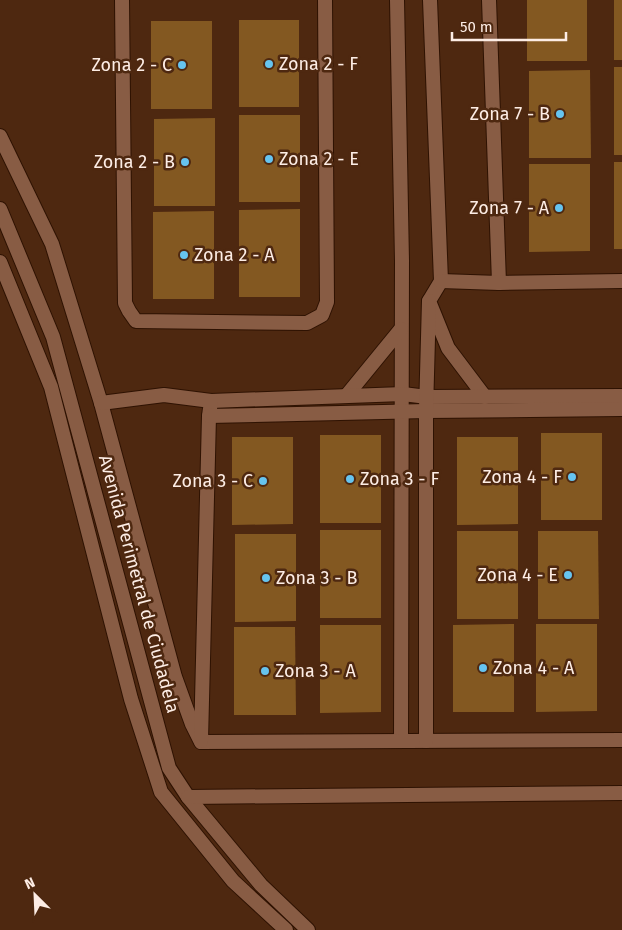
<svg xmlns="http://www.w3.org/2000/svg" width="622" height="930" font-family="'Fira Sans',sans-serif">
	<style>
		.building { fill: #835821 }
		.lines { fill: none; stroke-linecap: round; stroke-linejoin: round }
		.minor-casing { stroke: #2e1202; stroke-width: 16 }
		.minor { stroke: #885c44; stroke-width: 14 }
		.poi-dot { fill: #66c4ef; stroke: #4e2810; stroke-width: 2 }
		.labels { text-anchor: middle; stroke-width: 5; stroke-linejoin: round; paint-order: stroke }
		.poi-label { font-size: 18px; fill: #fdede5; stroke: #4e2810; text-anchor: start }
		.street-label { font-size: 18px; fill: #fdede5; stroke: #4e2810 }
	</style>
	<rect width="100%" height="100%" fill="#4e2810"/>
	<g class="building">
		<rect x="527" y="0" width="60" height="61"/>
		<rect x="614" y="0" width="8" height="60"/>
		<rect x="239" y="20" width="60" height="87"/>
		<rect x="151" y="21" width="61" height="88"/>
		<rect x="614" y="67" width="8" height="88"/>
		<polygon points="590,70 591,158 529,158 529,71"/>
		<rect x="239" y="115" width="61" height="87"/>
		<polygon points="215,118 215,206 154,206 154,119"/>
		<rect x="614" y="162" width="8" height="87"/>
		<polygon points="529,164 590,164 590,251 529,252"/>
		<polygon points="300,209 300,297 239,297 239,210"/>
		<polygon points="214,211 214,299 153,299 153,212"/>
		<rect x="541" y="433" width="61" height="87"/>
		<rect x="320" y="435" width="61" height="88"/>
		<polygon points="232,437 293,437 293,524 232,525"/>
		<polygon points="457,437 518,437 518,524 457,525"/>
		<rect x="320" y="530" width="61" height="88"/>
		<rect x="457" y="531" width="61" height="88"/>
		<polygon points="538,531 598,531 599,619 538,619"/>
		<polygon points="235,534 296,534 296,621 235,622"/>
		<polygon points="514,624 514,712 453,712 453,625"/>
		<polygon points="536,624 597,624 597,711 536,712"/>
		<polygon points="320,625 381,625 381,712 320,713"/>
		<polygon points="234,627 295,627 296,715 234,715"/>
	</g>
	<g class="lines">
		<defs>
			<g id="minor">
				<polyline points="122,0 125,303 129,311 136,321 307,323 322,315 327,302 325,0"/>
				<polyline points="397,0 402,261 401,741"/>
				<polyline points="430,0 441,281 429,301 448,348 485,397"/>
				<polyline points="489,0 499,283"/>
				<polyline points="0,136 52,244 101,403 175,677 192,724 201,742 622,740"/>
				<polyline points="0,209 53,337 169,768 188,797 261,885 308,930"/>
				<polyline points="0,262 51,387 131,699 161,792 233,881 286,930"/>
				<polyline points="441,281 499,283 622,281"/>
				<polyline points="347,395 401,329"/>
				<polyline points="211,401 403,394 427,397 622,396"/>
				<polyline points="101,403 164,395 211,401 209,416 201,741"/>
				<polyline points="209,416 426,411 622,409"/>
				<polyline points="426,741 426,411 429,301"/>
				<polyline points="188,797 622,793"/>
			</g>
		</defs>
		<use href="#minor" class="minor-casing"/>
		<use href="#minor" class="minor"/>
	</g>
	<g class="poi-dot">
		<circle cx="269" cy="64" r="5"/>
		<circle cx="182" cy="65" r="5"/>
		<circle cx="560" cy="114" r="5"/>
		<circle cx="269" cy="159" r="5"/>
		<circle cx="185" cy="162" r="5"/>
		<circle cx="559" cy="208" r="5"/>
		<circle cx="184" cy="255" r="5"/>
		<circle cx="572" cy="477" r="5"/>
		<circle cx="350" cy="479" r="5"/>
		<circle cx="263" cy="481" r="5"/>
		<circle cx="568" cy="575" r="5"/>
		<circle cx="266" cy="578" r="5"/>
		<circle cx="483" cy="668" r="5"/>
		<circle cx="265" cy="671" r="5"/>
	</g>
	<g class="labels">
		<g class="poi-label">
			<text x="279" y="70">Zona 2 - F</text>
			<text x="172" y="71" text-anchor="end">Zona 2 - C</text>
			<text x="550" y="120" text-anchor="end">Zona 7 - B</text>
			<text x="279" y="165">Zona 2 - E</text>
			<text x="175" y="168" text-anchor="end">Zona 2 - B</text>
			<text x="549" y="214" text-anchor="end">Zona 7 - A</text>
			<text x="194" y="261">Zona 2 - A</text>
			<text x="562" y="483" text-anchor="end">Zona 4 - F</text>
			<text x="360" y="485">Zona 3 - F</text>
			<text x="253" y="487" text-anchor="end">Zona 3 - C</text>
			<text x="558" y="581" text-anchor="end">Zona 4 - E</text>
			<text x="276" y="584">Zona 3 - B</text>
			<text x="493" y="674">Zona 4 - A</text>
			<text x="275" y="677">Zona 3 - A</text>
		</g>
		<g class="street-label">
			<text transform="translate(139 584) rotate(75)" y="6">Avenida Perimetral de Ciudadela</text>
		</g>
	</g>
	<g transform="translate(35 895) rotate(336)" stroke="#4e2810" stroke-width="4" paint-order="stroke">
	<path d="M0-4L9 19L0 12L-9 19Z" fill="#fdede5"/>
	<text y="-8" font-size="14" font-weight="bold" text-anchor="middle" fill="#fdede5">N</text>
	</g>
	<path d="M452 32v8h114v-8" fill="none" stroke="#fdede5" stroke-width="2.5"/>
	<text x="460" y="32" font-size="15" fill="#fdede5" stroke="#4e2810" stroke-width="4" paint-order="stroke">50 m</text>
</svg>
